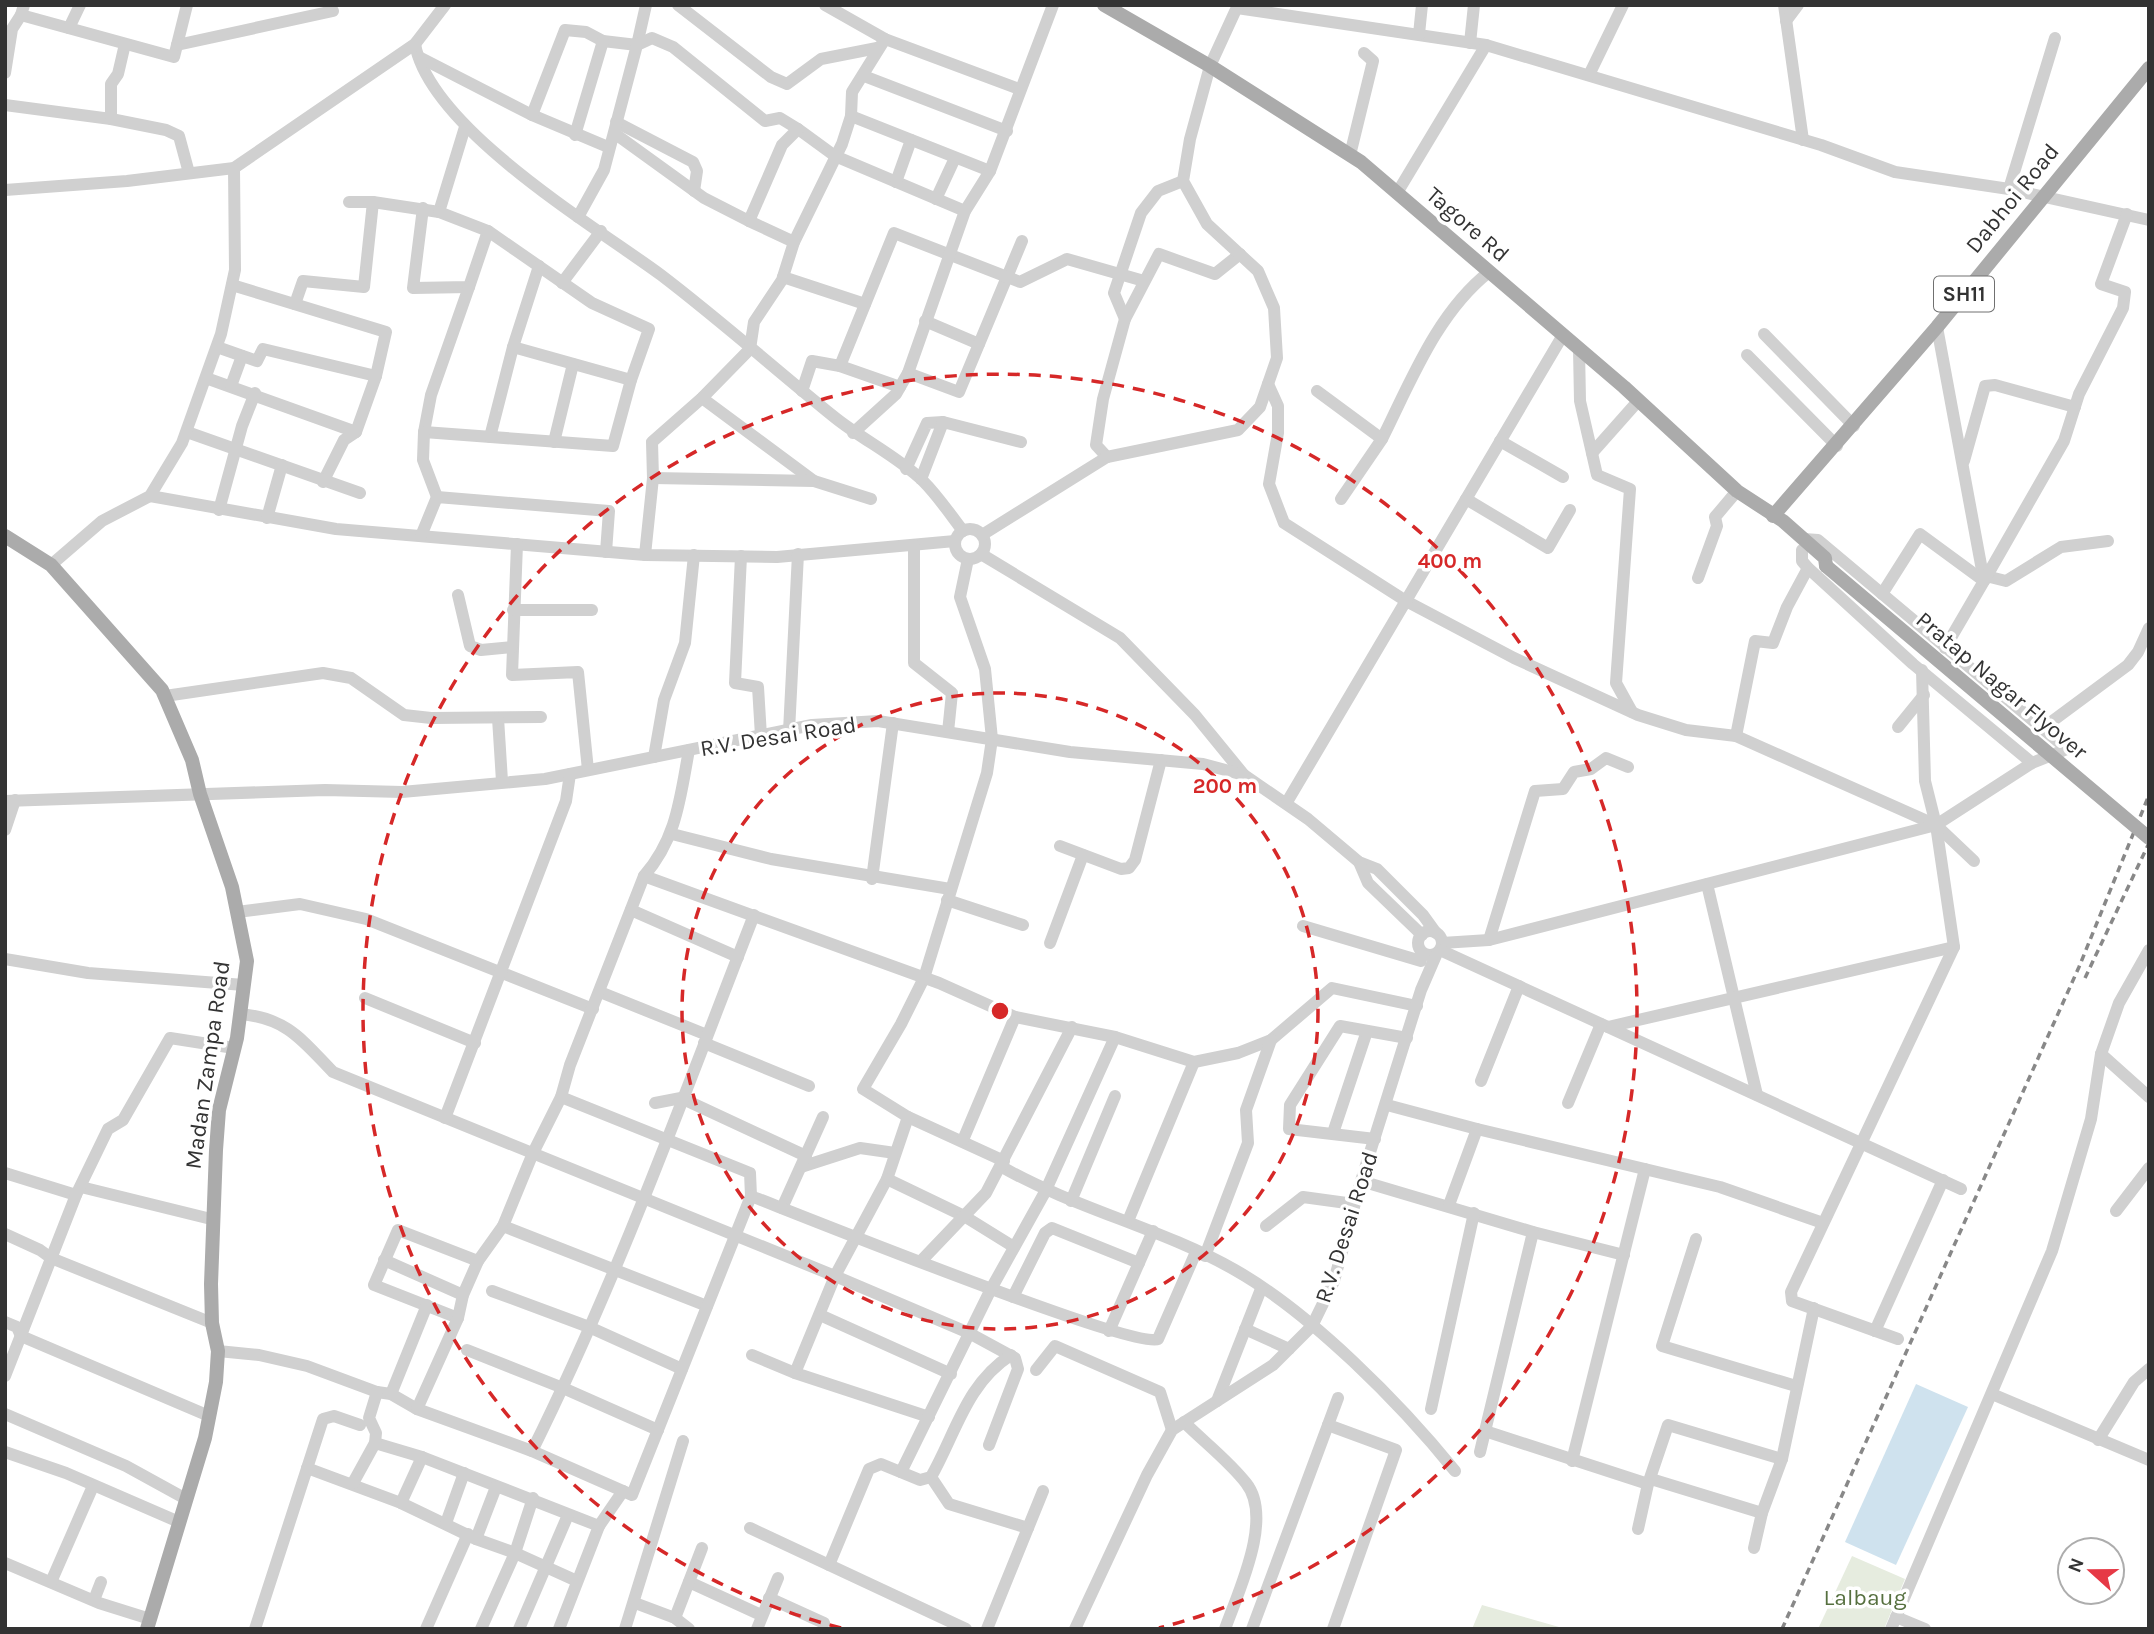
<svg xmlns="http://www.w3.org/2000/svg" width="2154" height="1634" font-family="Karla,sans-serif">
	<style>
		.green { fill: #e6ecdf }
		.water { fill: #cfe2ee }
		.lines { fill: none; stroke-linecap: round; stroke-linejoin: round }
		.minor { stroke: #d0d0d0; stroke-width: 12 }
		.major { stroke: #ababab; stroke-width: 14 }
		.rail { stroke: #888; stroke-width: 3.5; stroke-dasharray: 7 5; stroke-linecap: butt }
		.major-bridge { stroke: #ababab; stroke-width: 14 }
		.ring { fill: none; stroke: #d62828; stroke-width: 3.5; stroke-dasharray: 12 9 }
		.labels { text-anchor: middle; stroke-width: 7; stroke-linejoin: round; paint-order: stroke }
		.shield { fill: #fff; stroke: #707070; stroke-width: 2 }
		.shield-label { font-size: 21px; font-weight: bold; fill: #333 }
		.street-label { font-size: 23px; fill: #333; stroke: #fff }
		.park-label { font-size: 23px; fill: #56703f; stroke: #fff }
		.centre { fill: #d62828; stroke: #fff; stroke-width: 3.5 }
		.ring-label { font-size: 21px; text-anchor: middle; font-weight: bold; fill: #d62828; stroke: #fff; stroke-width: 7; stroke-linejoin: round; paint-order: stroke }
	</style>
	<rect width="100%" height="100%" fill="#fff"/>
	<g class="green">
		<polygon points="1852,1556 1905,1579 1884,1629 1818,1629"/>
		<polygon points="1482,1605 1566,1629 1472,1629"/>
	</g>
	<polygon class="water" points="1916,1384 1968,1407 1896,1565 1845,1542"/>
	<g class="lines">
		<g class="minor">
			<polyline points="24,5 21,15 174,57 187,5"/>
			<polyline points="678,5 771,77 787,84 821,59 877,48"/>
			<polyline points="825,5 885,39 1019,89"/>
			<polyline points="1784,5 1803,140"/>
			<polyline points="1237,8 1486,45 1821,145 1895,172 2009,189 2149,220"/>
			<polyline points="1786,21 1798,5"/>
			<polyline points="69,28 80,5"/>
			<polyline points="1419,34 1422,5"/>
			<polyline points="1470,43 1474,5"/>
			<path d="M415,44C430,128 593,225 661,275C720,320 775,369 833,416C861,439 897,456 923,481C938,496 950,514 963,531"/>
			<polyline points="177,45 333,11"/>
			<polyline points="419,57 532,115 608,147"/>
			<polyline points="5,73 12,29 21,15"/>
			<polyline points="1589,75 1623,5"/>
			<polyline points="864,76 1007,131"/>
			<polyline points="5,105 111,119 111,84 118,74 125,44"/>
			<polyline points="532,115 565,30 586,32 603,41 637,45 646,5"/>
			<polyline points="851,116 990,171"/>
			<polyline points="111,119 166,130 179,136 189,173"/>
			<polyline points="616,122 693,162 697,171 694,191"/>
			<polyline points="798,129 835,156 965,211"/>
			<polyline points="575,135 603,41"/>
			<polyline points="1350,155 1373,61 1364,53"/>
			<polyline points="896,182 911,140"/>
			<polyline points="2009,189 2055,38"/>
			<polyline points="5,190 127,181 234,168 415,44 445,5"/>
			<polyline points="1397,193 1486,45"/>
			<polyline points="936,199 955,158"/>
			<polyline points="349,202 373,202 439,212 465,127"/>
			<polyline points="423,208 413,288 469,287 488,231"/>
			<polyline points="439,212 488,231 592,303 649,329 631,380 613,446 424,432 431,395 469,287"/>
			<polyline points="578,217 604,170 637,45 652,38 673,47 765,121 780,118 798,129 782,145 749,221 704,198 614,133"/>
			<polyline points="749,221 794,242"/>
			<polyline points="783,277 865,304"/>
			<polyline points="562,283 601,231"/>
			<polyline points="232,285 386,332 376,376 356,432 344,440 323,482"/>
			<polyline points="295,304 303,281 364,287 373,202"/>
			<polyline points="1125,319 1114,293 1141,213 1158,191 1183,181"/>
			<polyline points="925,321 979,344"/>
			<polyline points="1937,327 1984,581 1945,648"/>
			<polyline points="1764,334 1854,426"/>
			<polyline points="217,347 257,361 263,349 376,376"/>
			<polyline points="513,347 631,380"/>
			<polyline points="1579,349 1580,401 1597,475 1630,489 1616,683 1632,712"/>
			<polyline points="1747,355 1837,446"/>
			<polyline points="840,366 900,387"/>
			<polyline points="908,373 959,392 1022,241"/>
			<polyline points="206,378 356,432"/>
			<polyline points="1268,384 1278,406 1278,433 1269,484 1284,523 1406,601 1514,658 1638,715 1686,730 1736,736 1936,825 1974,861"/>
			<polyline points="231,386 242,356"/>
			<polyline points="802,391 812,361 840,366 894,233 1020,282 1067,259 1144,281"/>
			<path d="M1317,391L1382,439C1411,381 1437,313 1489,272"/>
			<polyline points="702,398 814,481 871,499"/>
			<polyline points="187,432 360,493"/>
			<polyline points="424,432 423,460 437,497"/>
			<polyline points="853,433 896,394 908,373 965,211 990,171 1053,5"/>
			<polyline points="490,437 513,347 539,266"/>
			<polyline points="1500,441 1563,477"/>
			<polyline points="554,442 573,364"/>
			<polyline points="1592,453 1639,400"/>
			<polyline points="1107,457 1096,445 1103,399 1125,319 1159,254 1215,274 1240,254"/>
			<polyline points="1964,461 1985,386 1995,385 2075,407"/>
			<polyline points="906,469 927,423 943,422"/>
			<polyline points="653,478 814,481"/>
			<polyline points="921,479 943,422 1021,442"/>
			<polyline points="150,496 336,529 645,555 777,557 955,541"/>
			<polyline points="1341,499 1382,439"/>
			<polyline points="1466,499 1548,548 1570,510"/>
			<polyline points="219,510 242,426 255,393"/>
			<polyline points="267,518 282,465"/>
			<circle cx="970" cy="544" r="15"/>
			<polyline points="982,535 1107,457 1238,430 1260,407 1277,358 1274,308 1258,271 1207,224 1183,181 1190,139 1210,66 1238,5"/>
			<polyline points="421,536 437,497 609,511 606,552"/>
			<polyline points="517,544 512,675 578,672 588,770"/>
			<polyline points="914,545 914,663 952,693 948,732"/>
			<polyline points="1802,550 1802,561 1808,568 1913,664 2032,763"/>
			<polyline points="981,554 1120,638 1195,715 1244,775"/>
			<polyline points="645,555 653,478 652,442 702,398 750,349 754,322 782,280 794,242 842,144 851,116 852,92 885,39"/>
			<polyline points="741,556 735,683 758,687 761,736"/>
			<polyline points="968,559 960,597 985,669 992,739 987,773 924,978 901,1024 863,1089 908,1117 1004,1161"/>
			<polyline points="51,565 102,521 150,496 182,443 221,334 235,270 234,168"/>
			<polyline points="1986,576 2006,581 2061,547 2108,541"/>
			<polyline points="1698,578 1717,526 1715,517 1737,491"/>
			<polyline points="1882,594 1920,534 1984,581 2064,441 2079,394 2123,308 2125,292 2101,284 2127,214"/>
			<polyline points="458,595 470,646 481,650 512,647"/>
			<polyline points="513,610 592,610"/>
			<polyline points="165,696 323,673 351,678 404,715 431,718 541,717"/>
			<polyline points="498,718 502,781"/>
			<polyline points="1898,727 1924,695"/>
			<polyline points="2043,728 2128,665 2138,652 2149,628"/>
			<polyline points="789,731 798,554"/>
			<polyline points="1736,736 1755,641 1773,643 1787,607 1808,568"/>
			<polyline points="654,757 664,700 685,643 694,555"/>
			<polyline points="5,801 325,790 402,792 545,779 812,725 878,721 1070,752 1203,764 1244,775 1308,819 1359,862 1377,869 1423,915 1436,933"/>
			<polyline points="1287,802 1563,335"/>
			<polyline points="5,830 15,800"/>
			<polyline points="672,834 771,859 950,889"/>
			<polyline points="1060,846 1121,869 1129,868 1135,860 1161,760"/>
			<polyline points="1359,862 1368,883 1422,935"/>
			<polyline points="644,876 939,983 1015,1017 1115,1037 1194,1062 1238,1053 1271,1040 1332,988 1417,1006"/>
			<polyline points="872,879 893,723"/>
			<polyline points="1707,884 1757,1095"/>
			<polyline points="947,900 1023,925"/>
			<polyline points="631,910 738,957"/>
			<polyline points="237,912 300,904 366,919 593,1009"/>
			<polyline points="1303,926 1421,961"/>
			<circle cx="1430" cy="943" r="12"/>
			<polyline points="1489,940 1535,791 1563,789 1574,772 1591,769 1606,758 1628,767"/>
			<polyline points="1050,943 1083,855"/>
			<polyline points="1442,943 1489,940 1936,825 2032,763 2067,749 1818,540 1804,539"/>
			<polyline points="1440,950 1961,1189"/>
			<polyline points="5,959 88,973 244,985"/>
			<polyline points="600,992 707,1035"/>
			<polyline points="365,998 475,1043"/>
			<path d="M240,1014C287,1018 302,1040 333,1072L835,1276L969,1333L1015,1358L1018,1369L989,1445"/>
			<polyline points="1608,1027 1954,947"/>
			<polyline points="704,1043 809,1086"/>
			<polyline points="2101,1054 2149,1097"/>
			<polyline points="1481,1081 1519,986"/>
			<polyline points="561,1097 750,1173 751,1196"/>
			<polyline points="655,1103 681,1098 806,1156"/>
			<polyline points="1568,1103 1601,1024"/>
			<polyline points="1387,1105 1477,1129"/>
			<polyline points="908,1117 887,1179 835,1276 795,1373 929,1417"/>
			<polyline points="445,1118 566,801 570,774"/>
			<polyline points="1333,1133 1367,1031"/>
			<polyline points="1375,1139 1289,1129 1290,1105 1340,1026 1407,1038"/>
			<polyline points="963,1140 1015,1017"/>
			<polyline points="801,1167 860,1148 895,1153"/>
			<path d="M1002,1167C1076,1209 1161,1228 1235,1270C1311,1313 1401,1404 1455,1471"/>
			<polyline points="5,1173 76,1195"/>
			<polyline points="887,1179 964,1216 1014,1247"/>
			<polyline points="1361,1181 1533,1232 1624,1255"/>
			<polyline points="81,1187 211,1219"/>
			<polyline points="1071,1201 1115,1096"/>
			<polyline points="1449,1205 1477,1129 1720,1187 1823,1223"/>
			<polyline points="782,1208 823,1117"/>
			<polyline points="2116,1211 2149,1168"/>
			<polyline points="1128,1221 1194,1062"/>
			<polyline points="503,1226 707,1306"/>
			<polyline points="1266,1226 1303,1197 1354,1204"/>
			<polyline points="5,1234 40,1250 51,1258 212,1323"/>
			<polyline points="1696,1239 1662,1346 1796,1386"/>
			<polyline points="1205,1256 1248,1143 1246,1110 1271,1040"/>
			<polyline points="384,1260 463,1295"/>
			<polyline points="922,1260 986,1193 1072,1027"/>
			<polyline points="492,1291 589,1327 682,1369"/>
			<polyline points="1013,1297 1045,1233 1052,1228 1139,1263"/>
			<polyline points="820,1315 951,1374"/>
			<polyline points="458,1318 374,1285 398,1230 478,1261"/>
			<polyline points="5,1322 17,1327 21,1336 209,1416"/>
			<polyline points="1245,1329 1289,1349"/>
			<polyline points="1109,1331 1153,1231"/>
			<polyline points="1875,1331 1943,1180"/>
			<polyline points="1898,1339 1792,1301 1791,1292 1954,947 1936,825 1925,781 1922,670"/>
			<polyline points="467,1350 563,1388 658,1430"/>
			<path d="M218,1351L259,1355L307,1366L377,1392L391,1394L417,1409L532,1451L632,1495L751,1196C800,1215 1135,1350 1158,1339L1196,1252"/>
			<polyline points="752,1355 795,1373"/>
			<polyline points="1036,1370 1055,1346 1160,1392 1172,1430"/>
			<polyline points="5,1376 76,1195 108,1129 123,1120 170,1038 234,1048"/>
			<polyline points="391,1394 427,1305"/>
			<polyline points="1992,1394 2149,1460"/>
			<polyline points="1217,1401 1261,1289"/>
			<path d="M417,1409L458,1318L463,1295L478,1261L503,1226L533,1153L561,1097L570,1065L644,876C677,838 680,798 689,750"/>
			<polyline points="1431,1409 1474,1213"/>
			<polyline points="5,1414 126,1466 186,1499"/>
			<path d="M1184,1422C1204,1442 1229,1461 1246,1483C1274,1518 1238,1592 1225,1629"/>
			<polyline points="1485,1431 1648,1484"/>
			<polyline points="2098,1440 2134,1382 2149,1369"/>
			<polyline points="375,1443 422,1457 599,1526 559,1629"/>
			<path d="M532,1451C618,1278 684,1095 754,915"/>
			<polyline points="5,1452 66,1473 179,1522"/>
			<polyline points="1480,1452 1533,1232"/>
			<polyline points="1572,1461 1645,1169"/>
			<polyline points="307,1468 401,1503 476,1539 515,1553 577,1581"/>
			<polyline points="901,1472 991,1289 1045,1192 1115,1037"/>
			<polyline points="931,1477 949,1504 1028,1528"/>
			<polyline points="1651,1479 1762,1513"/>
			<polyline points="353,1483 375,1443 376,1433 369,1418 377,1392"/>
			<polyline points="401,1503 422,1457"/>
			<polyline points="446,1523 464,1473"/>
			<polyline points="599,1526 623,1491"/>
			<polyline points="750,1528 966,1629"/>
			<polyline points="1638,1529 1648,1484 1668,1425 1782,1459"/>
			<polyline points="476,1539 496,1487"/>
			<polyline points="1754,1548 1762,1513 1782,1459 1814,1308"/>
			<polyline points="5,1563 99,1603 150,1619"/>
			<path d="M829,1565L869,1469L881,1464L920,1480L931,1477C956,1433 966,1384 1011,1355"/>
			<polyline points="51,1582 93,1486"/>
			<polyline points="689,1582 761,1615"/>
			<polyline points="769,1598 824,1623"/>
			<polyline points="94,1600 101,1582"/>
			<polyline points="635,1603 675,1618 689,1629"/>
			<polyline points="1896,1617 1925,1629"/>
			<polyline points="675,1618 702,1548"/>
			<polyline points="255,1629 323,1419 334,1416 360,1425"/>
			<polyline points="426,1629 468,1534"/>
			<polyline points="481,1629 515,1553 533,1498"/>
			<polyline points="519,1629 568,1515"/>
			<polyline points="625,1629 683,1441"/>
			<polyline points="757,1629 778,1578"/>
			<polyline points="987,1629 1043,1491"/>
			<polyline points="1075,1629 1147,1475 1172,1430 1273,1365 1312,1326 1334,1281 1361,1181 1421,990 1437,953"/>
			<polyline points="1252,1629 1328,1425"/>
			<polyline points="1333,1629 1396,1450 1328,1425 1338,1398"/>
			<polyline points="1891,1629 2052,1251 2091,1119 2101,1054 2119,1003 2149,950"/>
		</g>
		<g class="major">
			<polyline points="1104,5 1210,66 1361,162 1624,387 1737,491 1783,521 1825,558 1826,566"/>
			<polyline points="1773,516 1937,327 2149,68"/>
			<polyline points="5,536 51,565 162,690 192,760 200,794 232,887 247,961 237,1038 219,1110 216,1150 211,1284 212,1323 218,1351 216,1382 205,1438 147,1629"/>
		</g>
		<g class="rail">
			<polyline points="2085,978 2149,843"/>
			<polyline points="1782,1629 2079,967 2149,795"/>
		</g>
		<polyline class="major-bridge" points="1826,566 2149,838"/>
	</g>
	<g class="ring">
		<circle cx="1000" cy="1011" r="318"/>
		<path d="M841 1628A637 637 0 1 1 1159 1628"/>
	</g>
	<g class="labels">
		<rect class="shield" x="1934" y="276.5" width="60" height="35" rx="5"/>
		<g class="shield-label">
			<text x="1964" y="301">SH11</text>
		</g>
		<g class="street-label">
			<text transform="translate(2012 198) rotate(-51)" y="8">Dabhoi Road</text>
			<text transform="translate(1468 224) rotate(41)" y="8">Tagore Rd</text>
			<text transform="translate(2002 685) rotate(40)" y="8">Pratap Nagar Flyover</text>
			<text transform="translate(778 736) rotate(-9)" y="8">R.V. Desai Road</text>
			<text transform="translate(207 1065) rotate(-82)" y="8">Madan Zampa Road</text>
			<text transform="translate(1346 1227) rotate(-72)" y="8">R.V. Desai Road</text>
		</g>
		<g class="park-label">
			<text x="1865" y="1605">Lalbaug</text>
		</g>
	</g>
	<circle cx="1000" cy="1011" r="10" class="centre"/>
	<g class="ring-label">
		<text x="1450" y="568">400 m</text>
		<text x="1225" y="793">200 m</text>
	</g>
	<rect width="2154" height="1634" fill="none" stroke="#333333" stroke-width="14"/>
	<g transform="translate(2091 1571) rotate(291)"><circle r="33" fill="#ffffff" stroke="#adadad" stroke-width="2"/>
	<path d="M0-5L12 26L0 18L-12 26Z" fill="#e63946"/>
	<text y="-10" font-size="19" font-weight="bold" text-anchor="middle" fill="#333333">N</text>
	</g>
</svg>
